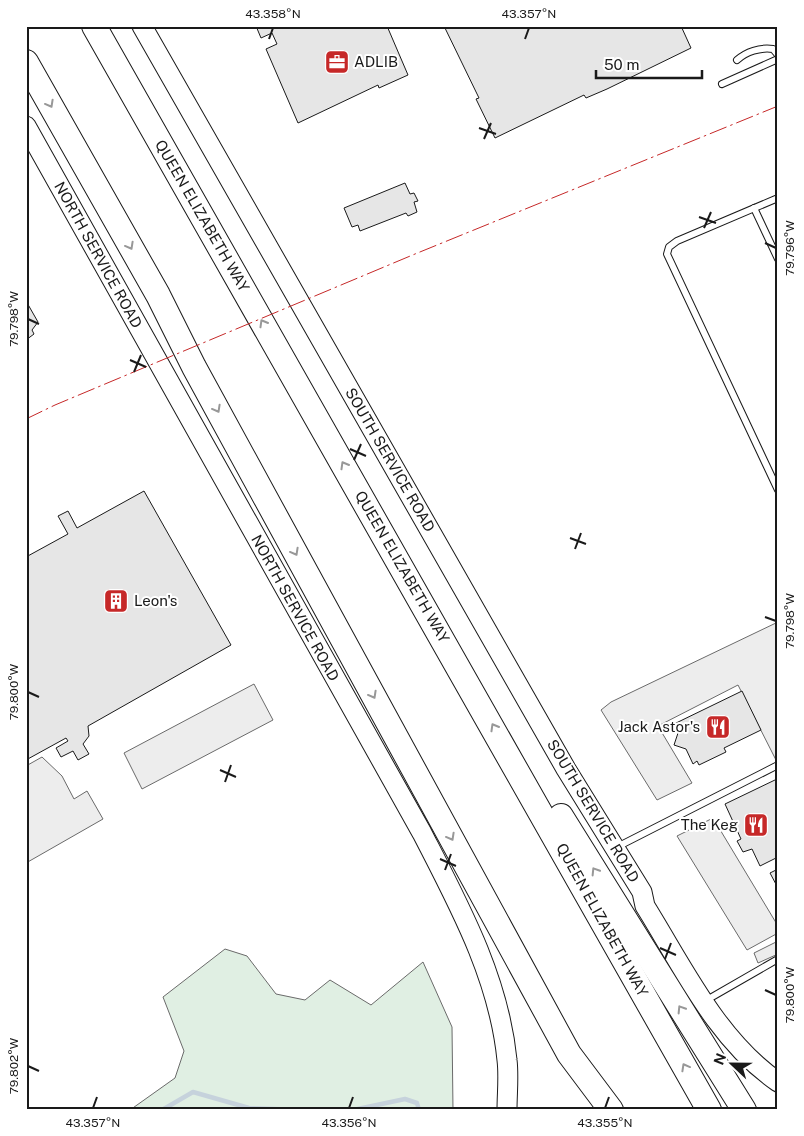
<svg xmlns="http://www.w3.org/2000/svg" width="804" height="1136" font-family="'Public Sans',sans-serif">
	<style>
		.green { fill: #e0efe3; stroke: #6a6a6a }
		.parking { fill: #ededed; stroke: #6a6a6a }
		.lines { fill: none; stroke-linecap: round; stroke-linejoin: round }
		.stream { stroke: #c6d2dc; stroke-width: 4.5 }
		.building { fill: #e6e6e6; stroke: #1a1a1a }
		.lane-casing { stroke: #1a1a1a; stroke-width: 8 }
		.secondary-casing { stroke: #1a1a1a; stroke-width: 21 }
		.highway-casing { stroke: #1a1a1a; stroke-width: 26 }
		.lane { stroke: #fff; stroke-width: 6 }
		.secondary { stroke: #fff; stroke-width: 19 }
		.highway { stroke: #fff; stroke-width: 24 }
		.power { stroke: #c62828; stroke-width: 1; stroke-dasharray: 18 4 2.5 4; stroke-linecap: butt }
		.oneway { stroke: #989898 }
		.ticks { fill: none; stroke: #1a1a1a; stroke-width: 2 }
		.labels { text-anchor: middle; stroke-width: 4; stroke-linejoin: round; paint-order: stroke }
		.poi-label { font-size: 15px; fill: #1a1a1a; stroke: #fff; text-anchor: start }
		.street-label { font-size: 15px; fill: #1a1a1a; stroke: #fff }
		.neatline { fill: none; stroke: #1a1a1a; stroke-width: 2 }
		.ticks-label { font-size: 12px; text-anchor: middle; fill: #1a1a1a }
	</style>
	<rect width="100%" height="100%" fill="#fff"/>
	<polygon class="green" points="225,949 247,956 276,994 305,1000 330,980 371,1005 423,962 452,1027 453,1110 130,1110 175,1078 184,1051 163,997"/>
	<g class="parking">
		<polygon points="778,622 778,764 738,685 658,726 692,783 657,800 601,710 611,702"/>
		<polygon points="254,684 273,720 142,789 124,753"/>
		<polygon points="42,757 62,776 74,799 87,791 103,819 26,863 26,766"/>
		<polygon points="713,818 778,926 778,933 747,950 677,836"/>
		<polygon points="778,941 778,954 758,963 754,953"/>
	</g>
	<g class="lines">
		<g class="stream">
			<polyline points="162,1110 193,1092 249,1108 301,1110"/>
			<polyline points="353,1110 405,1099 417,1103 419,1110"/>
		</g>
	</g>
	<g class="building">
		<polygon points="256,26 387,26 408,75 379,88 378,85 298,123 266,49 277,44 272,33 261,38"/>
		<polygon points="444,26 681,26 691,48 607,89 586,98 584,95 495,138 476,99 479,98"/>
		<polygon points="405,183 410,194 414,193 418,201 414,202 417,212 408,216 406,213 360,231 358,225 352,227 344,208"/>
		<polygon points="26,301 38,322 32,330 34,334 26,340"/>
		<polygon points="144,491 231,645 88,726 89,736 83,744 89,754 78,760 73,751 61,757 56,748 68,741 66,738 26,760 26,557 68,534 58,516 68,511 77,528"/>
		<polygon points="742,691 761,730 724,748 726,752 699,765 697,761 693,764 686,749 674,745 678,733 674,724"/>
		<polygon points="777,779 778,857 760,866 752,849 743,852 737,841 741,839 725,804"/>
		<polygon points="778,869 778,888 770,873"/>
	</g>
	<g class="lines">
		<defs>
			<g id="lane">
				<path d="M737,60C746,52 760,47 773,49L778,55"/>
				<polyline points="722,84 778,59"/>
				<polyline points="778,198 677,241 669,247 667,254 778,490"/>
				<polyline points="754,208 778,259"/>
				<polyline points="615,848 778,765"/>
				<polyline points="705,1001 778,959"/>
			</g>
			<g id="secondary">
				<path d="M142,26L566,769L642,892L645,906C683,967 717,1040 778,1082"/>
				<path d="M26,126L422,833C459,905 499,978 507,1060C509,1076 507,1094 507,1110"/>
			</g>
			<g id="highway">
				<polyline points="94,26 709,1110"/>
				<polyline points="26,62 158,295 194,367 569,1054 611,1110"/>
				<polyline points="561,816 744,1110"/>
			</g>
		</defs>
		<use href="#lane" class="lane-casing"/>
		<use href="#secondary" class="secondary-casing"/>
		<use href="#highway" class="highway-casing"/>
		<use href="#lane" class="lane"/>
		<use href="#secondary" class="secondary"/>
		<use href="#highway" class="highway"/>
		<polyline class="power" points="26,419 55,405 415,254 778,106"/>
	</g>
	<defs><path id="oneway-chevron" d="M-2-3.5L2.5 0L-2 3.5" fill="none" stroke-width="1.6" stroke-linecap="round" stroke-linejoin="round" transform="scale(1.25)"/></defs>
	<g class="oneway">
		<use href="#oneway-chevron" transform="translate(50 104) rotate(61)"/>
		<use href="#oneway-chevron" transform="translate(130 246) rotate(61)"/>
		<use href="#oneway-chevron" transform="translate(263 323) rotate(-120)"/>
		<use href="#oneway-chevron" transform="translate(217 409) rotate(61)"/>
		<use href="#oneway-chevron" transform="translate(344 465) rotate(-120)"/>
		<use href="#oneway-chevron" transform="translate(295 552) rotate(61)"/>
		<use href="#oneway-chevron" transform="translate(373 695) rotate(61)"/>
		<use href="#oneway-chevron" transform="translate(494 727) rotate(-120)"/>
		<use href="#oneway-chevron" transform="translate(451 837) rotate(61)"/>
		<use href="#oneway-chevron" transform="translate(595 871) rotate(-122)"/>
		<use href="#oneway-chevron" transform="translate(681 1009) rotate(-122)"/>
		<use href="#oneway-chevron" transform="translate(685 1067) rotate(-119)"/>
	</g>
	<path class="ticks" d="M269,39L273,28M525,39L529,28M479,128L496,134M484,139L491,123M699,217L716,223M704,228L711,212M765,243L776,248M28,319L39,324M130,360L146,367M134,372L141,355M350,449L366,456M354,460L361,444M570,538L586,544M575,549L581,533M765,617L776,621M28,692L39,697M220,770L236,777M225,782L231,765M440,859L456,866M445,870L451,854M660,948L676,955M665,959L671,943M765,990L776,995M28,1066L39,1071M93,1108L97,1097M349,1108L353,1097M605,1108L609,1097"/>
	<defs>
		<symbol id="office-square" viewBox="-11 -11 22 22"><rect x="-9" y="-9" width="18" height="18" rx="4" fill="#c62828" stroke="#fff"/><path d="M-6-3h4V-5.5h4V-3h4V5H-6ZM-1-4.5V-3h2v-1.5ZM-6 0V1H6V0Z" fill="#fff"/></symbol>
		<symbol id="building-square" viewBox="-11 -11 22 22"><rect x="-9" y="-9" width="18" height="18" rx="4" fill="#c62828" stroke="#fff"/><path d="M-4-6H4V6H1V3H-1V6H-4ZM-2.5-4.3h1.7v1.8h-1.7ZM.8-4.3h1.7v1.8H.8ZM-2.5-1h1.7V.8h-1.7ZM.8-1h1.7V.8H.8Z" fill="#fff"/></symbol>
		<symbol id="restaurant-square" viewBox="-11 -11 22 22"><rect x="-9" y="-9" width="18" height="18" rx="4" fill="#c62828" stroke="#fff"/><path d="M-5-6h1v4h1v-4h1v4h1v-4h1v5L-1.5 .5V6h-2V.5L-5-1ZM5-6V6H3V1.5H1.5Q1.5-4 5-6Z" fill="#fff"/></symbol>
	</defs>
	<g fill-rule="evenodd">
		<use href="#office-square" x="323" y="48" width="28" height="28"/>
		<use href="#building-square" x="102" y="587" width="28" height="28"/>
		<use href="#restaurant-square" x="704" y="713" width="28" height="28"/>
		<use href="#restaurant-square" x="742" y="811" width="28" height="28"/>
	</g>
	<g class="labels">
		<g class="poi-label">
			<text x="354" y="67">ADLIB</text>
			<text x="134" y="606">Leon's</text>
			<text x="700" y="732" text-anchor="end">Jack Astor's</text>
			<text x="738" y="830" text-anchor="end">The Keg</text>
		</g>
		<g class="street-label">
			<text transform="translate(202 216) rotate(60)" y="5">QUEEN ELIZABETH WAY</text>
			<text transform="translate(98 255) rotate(61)" y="5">NORTH SERVICE ROAD</text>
			<text transform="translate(390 460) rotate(60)" y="5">SOUTH SERVICE ROAD</text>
			<text transform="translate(402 567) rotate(60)" y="5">QUEEN ELIZABETH WAY</text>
			<text transform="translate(295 608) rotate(61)" y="5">NORTH SERVICE ROAD</text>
			<text transform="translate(593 811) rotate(59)" y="5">SOUTH SERVICE ROAD</text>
			<text transform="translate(602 920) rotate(61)" y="5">QUEEN ELIZABETH WAY</text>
		</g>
	</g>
	<rect width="804" height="1136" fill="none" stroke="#ffffff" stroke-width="55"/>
	<g transform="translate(732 1064) rotate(292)" stroke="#ffffff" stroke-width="4" paint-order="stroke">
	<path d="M0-4L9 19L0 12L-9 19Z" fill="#1a1a1a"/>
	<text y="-8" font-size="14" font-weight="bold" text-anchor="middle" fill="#1a1a1a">N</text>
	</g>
	<path d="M596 70v8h106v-8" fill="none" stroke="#1a1a1a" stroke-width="2.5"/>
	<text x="604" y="70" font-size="15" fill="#1a1a1a" stroke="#ffffff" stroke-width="4" paint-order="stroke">50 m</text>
	<rect x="28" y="28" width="748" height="1080" class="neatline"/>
	<g class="ticks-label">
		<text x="273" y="18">43.358°N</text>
		<text x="529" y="18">43.357°N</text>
		<text transform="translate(790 248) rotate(-90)" y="4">79.796°W</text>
		<text transform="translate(14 319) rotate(-90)" y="4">79.798°W</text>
		<text transform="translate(790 621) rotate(-90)" y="4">79.798°W</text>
		<text transform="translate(14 692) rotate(-90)" y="4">79.800°W</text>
		<text transform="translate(790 995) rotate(-90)" y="4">79.800°W</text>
		<text transform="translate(14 1066) rotate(-90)" y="4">79.802°W</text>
		<text x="93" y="1127">43.357°N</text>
		<text x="349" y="1127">43.356°N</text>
		<text x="605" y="1127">43.355°N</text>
	</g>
</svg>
